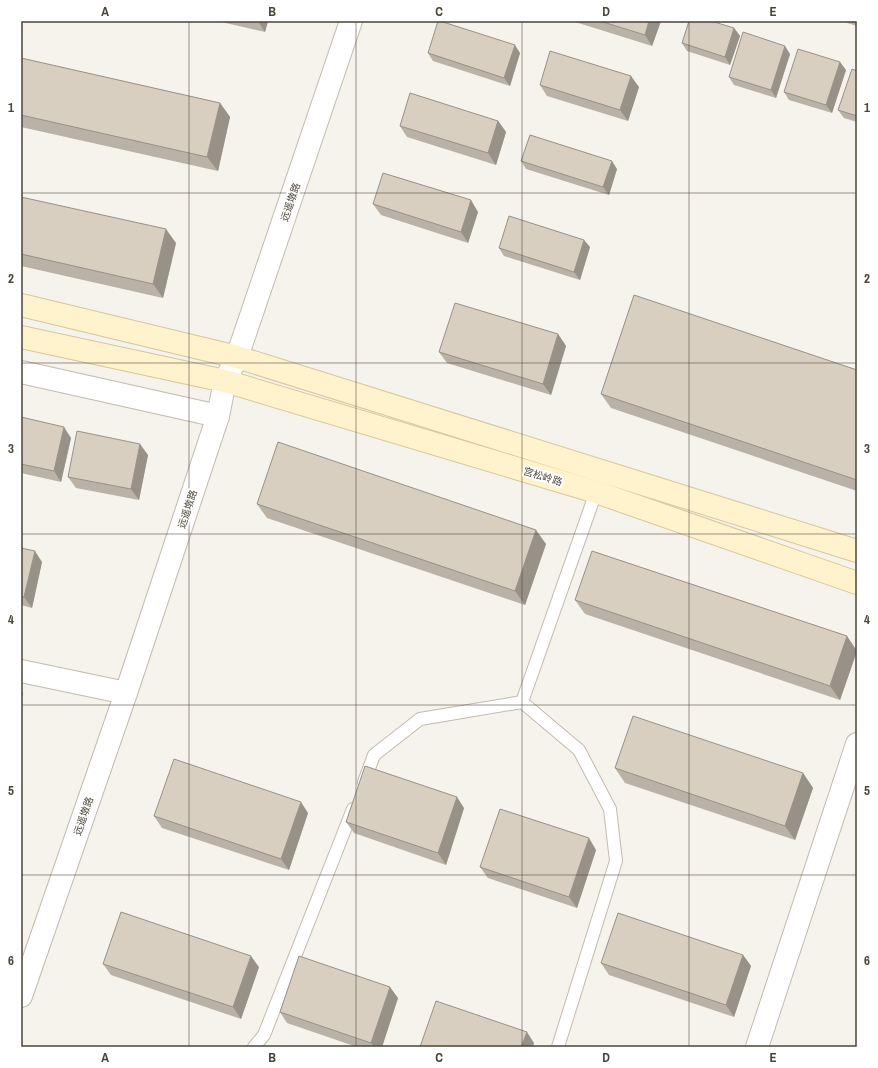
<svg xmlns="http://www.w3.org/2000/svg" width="878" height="1068" font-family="'Archivo Narrow','Noto Sans SC',sans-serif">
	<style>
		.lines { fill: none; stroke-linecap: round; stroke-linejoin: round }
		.service-casing { stroke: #c2bbae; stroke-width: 14 }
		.minor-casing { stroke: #c2bbae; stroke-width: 24 }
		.tertiary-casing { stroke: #c2bbae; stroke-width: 24 }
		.secondary-casing { stroke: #d6c79b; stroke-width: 24 }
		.service { stroke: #fff; stroke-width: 12 }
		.minor { stroke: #fff; stroke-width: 22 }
		.tertiary { stroke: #fff; stroke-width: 22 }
		.secondary { stroke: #fff3cd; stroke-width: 22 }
		.wall { fill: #bab2a6 }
		.shaded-wall { fill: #979187 }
		.building { fill: #d8cfc1; stroke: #979187 }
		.grid { fill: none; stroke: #4b4439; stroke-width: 1; stroke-opacity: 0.55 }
		.labels { text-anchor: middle; stroke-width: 4; stroke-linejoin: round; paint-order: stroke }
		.street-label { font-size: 10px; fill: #4b4439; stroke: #fff }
		.neatline { fill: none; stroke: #4b4439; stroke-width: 1.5 }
		.grid-label { font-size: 13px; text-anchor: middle; font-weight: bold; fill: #4b4439 }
	</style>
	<rect width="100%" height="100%" fill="#f6f3ec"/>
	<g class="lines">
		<defs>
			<g id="service">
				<polyline points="522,702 596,492"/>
				<polyline points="364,782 374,755 420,719 522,702 579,750 610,809 616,861 558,1047"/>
				<polyline points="254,1047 264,1035 353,809"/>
			</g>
			<g id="minor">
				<polyline points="21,372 218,416"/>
				<polyline points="21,671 126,693"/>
				<polyline points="757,1047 857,744"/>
			</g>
			<polyline id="tertiary" points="21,996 126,693 218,416 225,381 237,357 351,21"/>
			<g id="secondary">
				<polyline points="21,305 237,357 857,551"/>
				<polyline points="21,337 225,381 596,492 857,583"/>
			</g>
		</defs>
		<use href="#service" class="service-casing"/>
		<use href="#minor" class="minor-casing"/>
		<use href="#tertiary" class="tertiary-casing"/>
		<use href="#secondary" class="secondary-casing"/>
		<use href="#service" class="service"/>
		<use href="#minor" class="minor"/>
		<use href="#tertiary" class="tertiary"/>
		<use href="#secondary" class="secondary"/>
	</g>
	<g class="wall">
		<polygon points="217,21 268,21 265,32"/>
		<polygon points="572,21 661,21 652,46"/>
		<polygon points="841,21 857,21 857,26"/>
		<polygon points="734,28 740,36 730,65 687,51 682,43"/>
		<polygon points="428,53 520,53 510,86 433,61"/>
		<polygon points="790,54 776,98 734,85 729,77"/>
		<polygon points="21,58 220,103 230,117 218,171 21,127"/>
		<polygon points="846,70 832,113 789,100 784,92"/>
		<polygon points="857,71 857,122 844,118 838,110"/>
		<polygon points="540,85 639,87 628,121 547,96"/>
		<polygon points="498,121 506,132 496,165 407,137 400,126"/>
		<polygon points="521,161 617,169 609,195 526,169"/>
		<polygon points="21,197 176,243 163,298 21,266"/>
		<polygon points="373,204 478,212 468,243 381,215"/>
		<polygon points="590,247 580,280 504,256 499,248"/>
		<polygon points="558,334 566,346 551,395 447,363 439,352"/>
		<polygon points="857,370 857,491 611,408 601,394"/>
		<polygon points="21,417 71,438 61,482 21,473"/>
		<polygon points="148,455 139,500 76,488 68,477"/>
		<polygon points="257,504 546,544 525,605 267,518"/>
		<polygon points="21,548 42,562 32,608 21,605"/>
		<polygon points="575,600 857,651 840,700 585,614"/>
		<polygon points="615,768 803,773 813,788 795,840 625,783"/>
		<polygon points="464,808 446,865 354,833 346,822"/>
		<polygon points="308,813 289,870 162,828 154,816"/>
		<polygon points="596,850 577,908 488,878 480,867"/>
		<polygon points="743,955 751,966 734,1017 609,975 601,963"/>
		<polygon points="103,964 259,967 241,1019 111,975"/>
		<polygon points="398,998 382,1047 357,1047 287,1023 280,1012"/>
	</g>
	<g class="shaded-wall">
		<polygon points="258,21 268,21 265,32"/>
		<polygon points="649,21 661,21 652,46 645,35"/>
		<polygon points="734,28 740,36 730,65 725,57"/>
		<polygon points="515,45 520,53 510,86 504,78"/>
		<polygon points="785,46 790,54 776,98 771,90"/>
		<polygon points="840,62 846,70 832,113 826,105"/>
		<polygon points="631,76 639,87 628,121 620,110"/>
		<polygon points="220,103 230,117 218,171 207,157"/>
		<polygon points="498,121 506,132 496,165 488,153"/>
		<polygon points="612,161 617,169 609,195 603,187"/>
		<polygon points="471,200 478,212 468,243 461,232"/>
		<polygon points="166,229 176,243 163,298 153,284"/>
		<polygon points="584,240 590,247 580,280 574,272"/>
		<polygon points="558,334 566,346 551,395 543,384"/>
		<polygon points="64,427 71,438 61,482 54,471"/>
		<polygon points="140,444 148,455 139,500 131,489"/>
		<polygon points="536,530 546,544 525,605 515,591"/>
		<polygon points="35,551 42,562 32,608 24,597"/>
		<polygon points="847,636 857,651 840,700 830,686"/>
		<polygon points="21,690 23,693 21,702"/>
		<polygon points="803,773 813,788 795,840 785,826"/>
		<polygon points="457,797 464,808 446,865 438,853"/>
		<polygon points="301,802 308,813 289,870 281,859"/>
		<polygon points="589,838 596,850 577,908 569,897"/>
		<polygon points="743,955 751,966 734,1017 726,1005"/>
		<polygon points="251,956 259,967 241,1019 233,1007"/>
		<polygon points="390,987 398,998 382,1047 374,1047 371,1043"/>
		<polygon points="527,1032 534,1043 533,1047 521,1047"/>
	</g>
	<g class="building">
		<polygon points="438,21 440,21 515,45 504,78 428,53"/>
		<polygon points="600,21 649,21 645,35"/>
		<polygon points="689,21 711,21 734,28 725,57 682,43"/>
		<polygon points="743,32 785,46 771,90 729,77"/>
		<polygon points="798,49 840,62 826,105 784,92"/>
		<polygon points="550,51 631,76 620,110 540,85"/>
		<polygon points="21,58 220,103 207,157 21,115"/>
		<polygon points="852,69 857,71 857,116 838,110"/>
		<polygon points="410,93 498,121 488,153 400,126"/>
		<polygon points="530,135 612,161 603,187 521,161"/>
		<polygon points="383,173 471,200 461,232 373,204"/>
		<polygon points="21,197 166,229 153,284 21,254"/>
		<polygon points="509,216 584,240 574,272 499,248"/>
		<polygon points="634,295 857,370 857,480 601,394"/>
		<polygon points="455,303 558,334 543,384 439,352"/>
		<polygon points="21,417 64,427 54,471 21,464"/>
		<polygon points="77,431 140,444 131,489 68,477"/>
		<polygon points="278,442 536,530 515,591 257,504"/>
		<polygon points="21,548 35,551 24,597 21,596"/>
		<polygon points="592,551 847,636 830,686 575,600"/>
		<polygon points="633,716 803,773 785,826 615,768"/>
		<polygon points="174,759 301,802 281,859 154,816"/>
		<polygon points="365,766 457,797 438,853 346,822"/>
		<polygon points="500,809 589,838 569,897 480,867"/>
		<polygon points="121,912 251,956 233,1007 103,964"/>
		<polygon points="618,913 743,955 726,1005 601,963"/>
		<polygon points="299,956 390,987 371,1043 280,1012"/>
		<polygon points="436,1001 527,1032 521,1047 420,1047"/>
	</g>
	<path class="grid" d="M189,21V1047M356,21V1047M522,21V1047M689,21V1047M21,193H857M21,363H857M21,534H857M21,705H857M21,875H857"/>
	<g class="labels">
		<g class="street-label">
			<text transform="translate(290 202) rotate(-71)" y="4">远遥墩路</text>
			<text transform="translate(543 476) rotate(17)" y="4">宫松岭路</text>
			<text transform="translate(187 509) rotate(-72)" y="4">远遥墩路</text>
			<text transform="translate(83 816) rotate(-71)" y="4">远遥墩路</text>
		</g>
	</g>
	<rect width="878" height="1068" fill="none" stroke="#ffffff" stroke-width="44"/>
	<rect x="22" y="22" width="834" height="1024" class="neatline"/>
	<g class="grid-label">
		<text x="105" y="16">A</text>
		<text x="272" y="16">B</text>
		<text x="439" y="16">C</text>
		<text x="606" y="16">D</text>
		<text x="773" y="16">E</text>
		<text x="11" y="112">1</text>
		<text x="867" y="112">1</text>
		<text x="11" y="283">2</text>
		<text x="867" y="283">2</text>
		<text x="11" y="453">3</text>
		<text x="867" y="453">3</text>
		<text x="11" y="624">4</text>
		<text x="867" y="624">4</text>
		<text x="11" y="795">5</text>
		<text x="867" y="795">5</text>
		<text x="11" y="965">6</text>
		<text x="867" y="965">6</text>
		<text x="105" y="1062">A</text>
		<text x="272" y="1062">B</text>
		<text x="439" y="1062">C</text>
		<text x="606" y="1062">D</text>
		<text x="773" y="1062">E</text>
	</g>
</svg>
